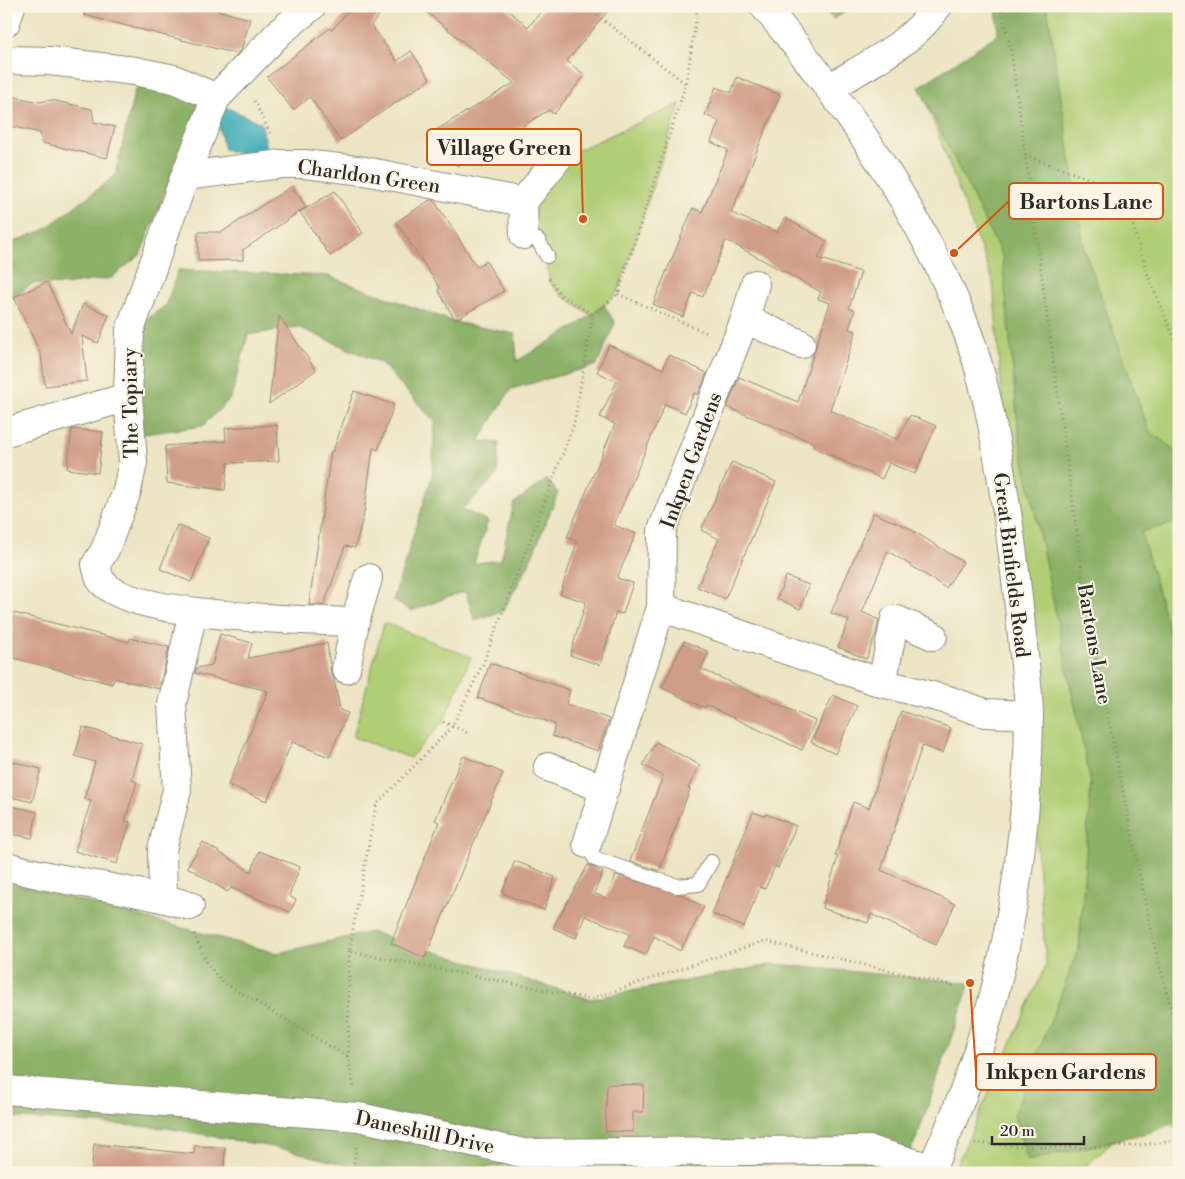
<svg xmlns="http://www.w3.org/2000/svg" width="1185" height="1179" font-family="'Libre Bodoni',serif">
	<style>
		.green { fill: #b0ce76; stroke: #6e7c50 }
		.forest { fill: #8cb167; stroke: #5c6e49 }
		.water { fill: #3bacb5; stroke: #336c70 }
		.building { fill: #d09e88 }
		.lines { fill: none; stroke-linecap: round; stroke-linejoin: round }
		.service-casing { stroke: #8c8877; stroke-width: 16 }
		.minor-casing { stroke: #8c8877; stroke-width: 30 }
		.tertiary-casing { stroke: #8c8877; stroke-width: 30 }
		.path { stroke: #8c8877; stroke-width: 3; stroke-dasharray: 1 4; stroke-linecap: butt }
		.service { stroke: #fff; stroke-width: 14 }
		.minor { stroke: #fff; stroke-width: 28 }
		.tertiary { stroke: #fff; stroke-width: 28 }
		.labels { text-anchor: middle; stroke-width: 4; stroke-linejoin: round; paint-order: stroke }
		.street-label { font-size: 20px; fill: #2b2b2b; stroke: #fcf5e5 }
		.leader { fill: none; stroke: #d5540f; stroke-width: 2 }
		.callout-dot { fill: #d5540f; stroke: #fcf5e5; stroke-width: 2 }
		.callout { fill: #fcf5e5; stroke: #d5540f; stroke-width: 2 }
		.callout-label { font-size: 21px; text-anchor: middle; font-weight: bold; fill: #2b2b2b }
	</style>
	<rect width="100%" height="100%" fill="#fcf5e5"/>
	<filter id="ink" filterUnits="userSpaceOnUse"><feTurbulence type="fractalNoise" baseFrequency=".02" numOctaves="2"/><feDisplacementMap in="SourceGraphic" scale="10" xChannelSelector="R" yChannelSelector="G"/><feConvolveMatrix kernelMatrix="1 2 1 2 8 2 1 2 1" color-interpolation-filters="sRGB"/></filter>
	<filter id="wash" filterUnits="userSpaceOnUse"><feTurbulence type="fractalNoise" baseFrequency=".0096" numOctaves="4" result="noise"/><feDisplacementMap in="SourceGraphic" scale="20" xChannelSelector="R" yChannelSelector="G"/><feGaussianBlur stdDeviation="1.12" result="paint"/><feColorMatrix in="noise" values="0 0 0 0 0 0 0 0 0 0 0 0 0 0 0 0 0 1.4 0 .05"/><feComposite in="paint" operator="in"/></filter>
	<g filter="url(#wash)">
		<rect width="100%" height="100%" fill="#ece4c3"/>
		<g class="green">
			<polygon points="1042,6 1179,6 1179,1132 1157,1112 1142,1114 1079,1173 953,1173 1046,965 993,281 927,105"/>
			<polygon points="680,104 618,292 593,316 561,295 549,282 547,256 523,236 558,159"/>
			<polygon points="384,623 471,657 443,722 410,758 353,737"/>
		</g>
		<g class="forest">
			<polygon points="821,6 857,6 833,19"/>
			<polygon points="996,6 1047,6 1084,248 1149,431 1179,453 1179,522 1141,532 1179,666 1179,1121 1151,1132 1027,1161 1014,1115 1079,948 1091,784 1019,436 1002,256 919,87 998,34"/>
			<polygon points="174,79 201,102 140,255 111,278 64,285 33,283 6,303 6,245 44,230 115,176 135,89"/>
			<polygon points="178,270 328,276 454,322 515,334 517,361 576,326 604,305 615,323 597,365 511,389 479,441 499,443 497,476 462,509 488,521 474,563 501,560 514,503 547,479 558,493 528,566 503,611 475,620 465,591 411,611 393,600 432,476 435,422 381,363 298,327 248,335 231,398 203,426 122,437 140,324 166,305"/>
			<polygon points="6,881 277,953 371,932 590,999 775,964 970,983 917,1137 899,1173 835,1173 835,1165 529,1162 446,1173 375,1173 289,1150 167,1128 6,1117"/>
		</g>
		<polygon class="water" points="226,107 261,123 267,147 255,159 224,149 218,123"/>
		<g id="blocks">
			<g class="building">
				<polygon points="85,6 201,6 250,19 242,48 237,54 84,15"/>
				<polygon points="352,6 387,6 371,25 397,61 411,51 430,79 340,141 310,97 293,110 267,77 330,28 332,30"/>
				<polygon points="419,6 503,6 528,27 546,6 612,6 567,61 585,75 554,114 549,110 457,166 436,130 514,83"/>
				<polygon points="737,77 780,95 731,213 777,232 785,218 827,241 818,258 861,272 849,308 855,310 849,329 856,331 830,410 898,440 910,415 936,426 915,474 889,463 882,479 813,447 814,443 727,407 739,377 798,402 830,303 818,299 821,292 726,240 703,297 693,293 683,317 653,304 693,208 702,212 728,150 711,142 719,121 705,115 716,87 731,93"/>
				<polygon points="6,95 39,102 51,100 92,109 94,122 115,127 107,158 42,143 40,133 6,125"/>
				<polygon points="292,186 306,207 243,250 243,260 198,261 198,232 222,232"/>
				<polygon points="335,191 363,233 330,256 300,212"/>
				<polygon points="430,200 434,200 477,267 486,261 504,291 455,320 438,290 440,288 396,222"/>
				<polygon points="47,282 71,334 83,304 109,315 98,343 82,336 87,381 45,386 41,355 14,297"/>
				<polygon points="279,316 316,370 269,404"/>
				<polygon points="609,345 663,369 669,355 707,373 698,395 694,393 685,413 665,404 614,525 636,534 617,578 633,583 623,614 616,612 600,665 570,655 586,602 560,594 577,542 567,537 615,424 600,417 617,381 597,372"/>
				<polygon points="354,391 394,405 378,450 373,448 364,513 355,548 345,546 324,605 309,605 331,451 333,451"/>
				<polygon points="277,425 279,461 228,463 225,490 167,483 165,446 226,441 225,428"/>
				<polygon points="72,429 103,432 98,473 67,469"/>
				<polygon points="732,462 776,482 725,599 697,587 719,539 701,530"/>
				<polygon points="873,513 907,527 963,562 946,588 888,551 862,612 879,620 876,634 866,659 838,647 849,620 831,613"/>
				<polygon points="177,525 209,538 191,582 160,569"/>
				<polygon points="786,576 809,585 800,609 777,599"/>
				<polygon points="6,611 129,642 130,638 169,647 159,689 114,678 112,684 6,656"/>
				<polygon points="220,634 252,643 248,658 327,643 331,674 334,679 340,710 348,713 329,757 292,742 267,801 228,785 268,691 195,673 196,668 212,665"/>
				<polygon points="684,641 709,652 701,669 815,721 802,750 706,705 705,708 662,688"/>
				<polygon points="490,663 570,690 566,704 609,719 598,751 552,736 555,724 478,698"/>
				<polygon points="833,695 857,706 835,754 811,742"/>
				<polygon points="901,711 951,728 943,753 922,746 881,870 955,904 936,945 871,914 868,923 822,908 838,857 835,856 853,802 869,808"/>
				<polygon points="83,727 142,744 132,780 137,782 125,821 130,822 117,864 75,851 91,801 84,799 95,762 75,756"/>
				<polygon points="656,742 700,765 688,788 690,789 659,871 630,861 663,776 643,765"/>
				<polygon points="463,756 503,773 425,958 391,943 439,822 435,820"/>
				<polygon points="6,760 41,769 32,802 6,796"/>
				<polygon points="11,806 37,812 32,838 6,833"/>
				<polygon points="753,812 765,816 766,814 796,826 778,868 775,866 765,889 760,887 744,927 712,914"/>
				<polygon points="203,842 251,872 259,851 300,867 289,896 296,900 290,912 231,888 228,892 187,867"/>
				<polygon points="515,861 555,877 544,910 502,893"/>
				<polygon points="588,865 603,872 594,893 606,898 616,875 680,894 704,907 680,951 654,936 646,955 624,946 630,934 585,916 576,938 553,928"/>
				<polygon points="607,1084 644,1085 643,1112 633,1112 633,1132 605,1131"/>
				<polygon points="94,1144 194,1154 194,1146 225,1147 224,1173 91,1173"/>
			</g>
		</g>
	</g>
	<g filter="url(#ink)">
		<use href="#blocks" fill-opacity="0" stroke="#8c8877" stroke-width="1"/>
		<g class="lines">
			<defs>
				<g id="service">
					<polyline points="524,235 538,240 547,256"/>
					<polyline points="587,844 595,859 677,886 698,884 711,862"/>
				</g>
				<g id="minor">
					<polyline points="6,22 11,6"/>
					<path d="M6,60L50,61L135,71L174,79L216,98L185,176L130,330L128,397L133,462L127,491L105,550L96,564C97,568 98,575 100,579C124,618 308,620 355,622"/>
					<path d="M829,88C867,65 912,44 938,6"/>
					<polyline points="216,98 281,31 312,6"/>
					<polyline points="185,176 282,164 304,164 365,171 523,202"/>
					<polyline points="524,235 523,202 558,158"/>
					<polyline points="745,319 801,344"/>
					<polyline points="6,432 128,397"/>
					<polyline points="661,607 882,683 948,700 985,713 1029,715"/>
					<polyline points="346,669 355,622 368,578"/>
					<polyline points="882,683 895,619 933,636"/>
					<polyline points="548,767 605,789"/>
					<polyline points="587,844 661,607 662,530 745,319 755,284"/>
					<path d="M6,866C67,884 130,887 190,906"/>
					<polyline points="163,897 162,850 177,790 172,704 193,612"/>
					<polyline points="6,1090 359,1117 523,1153 869,1150 931,1168"/>
				</g>
				<path id="tertiary" d="M764,6C844,102 918,206 964,323C987,382 996,444 1006,506C1014,555 1019,605 1024,655C1026,675 1029,697 1029,717C1027,874 998,1031 929,1173"/>
			</defs>
			<use href="#service" class="service-casing"/>
			<use href="#minor" class="minor-casing"/>
			<use href="#tertiary" class="tertiary-casing"/>
			<g class="path">
				<polyline points="585,6 686,84"/>
				<polyline points="1000,6 1010,44 1090,629 1154,944 1179,1039"/>
				<polyline points="254,101 271,135"/>
				<polyline points="1025,155 1122,191 1148,276 1179,350"/>
				<polyline points="549,279 561,295 593,315 574,424 483,664 452,727 376,805 349,951 590,999 764,941 955,986"/>
				<polyline points="618,294 709,334"/>
				<polyline points="593,315 618,294 686,84 698,6"/>
				<polyline points="443,722 468,733"/>
				<polyline points="194,934 206,961 221,981 348,1057"/>
				<polyline points="349,951 348,1057 354,1088"/>
				<path d="M975,1143C1043,1148 1112,1151 1179,1140"/>
				<polyline points="353,1173 356,1146"/>
			</g>
			<use href="#service" class="service"/>
			<use href="#minor" class="minor"/>
			<use href="#tertiary" class="tertiary"/>
		</g>
	</g>
	<g class="labels">
		<g class="street-label">
			<text transform="translate(369 176) rotate(8)" y="7">Charldon Green</text>
			<text transform="translate(130 403) rotate(-91)" y="7">The Topiary</text>
			<text transform="translate(691 460) rotate(-70)" y="7">Inkpen Gardens</text>
			<text transform="translate(1012 565) rotate(83)" y="7">Great Binfields Road</text>
			<text transform="translate(1095 644) rotate(80)" y="7">Bartons Lane</text>
			<text transform="translate(425 1132) rotate(12)" y="7">Daneshill Drive</text>
		</g>
	</g>
	<path class="leader" d="M583 219L581 147M954 253L1009 201M970 983L976 1072"/>
	<g class="callout-dot">
		<circle cx="583" cy="219" r="5"/>
		<circle cx="954" cy="253" r="5"/>
		<circle cx="970" cy="983" r="5"/>
	</g>
	<g class="callout">
		<rect x="427" y="129" width="154" height="36" rx="5"/>
		<rect x="1009" y="183" width="154" height="36" rx="5"/>
		<rect x="976" y="1054" width="180" height="36" rx="5"/>
	</g>
	<g class="callout-label">
		<text x="504" y="155">Village Green</text>
		<text x="1086" y="209">Bartons Lane</text>
		<text x="1066" y="1079">Inkpen Gardens</text>
	</g>
	<rect width="1185" height="1179" fill="none" stroke="#fcf5e5" stroke-width="25"/>
	<path d="M992 1136v8h92v-8" fill="none" stroke="#2b2b2b" stroke-width="2.5"/>
	<text x="1000" y="1136" font-size="15" fill="#2b2b2b" stroke="#fcf5e5" stroke-width="4" paint-order="stroke">20 m</text>
</svg>
